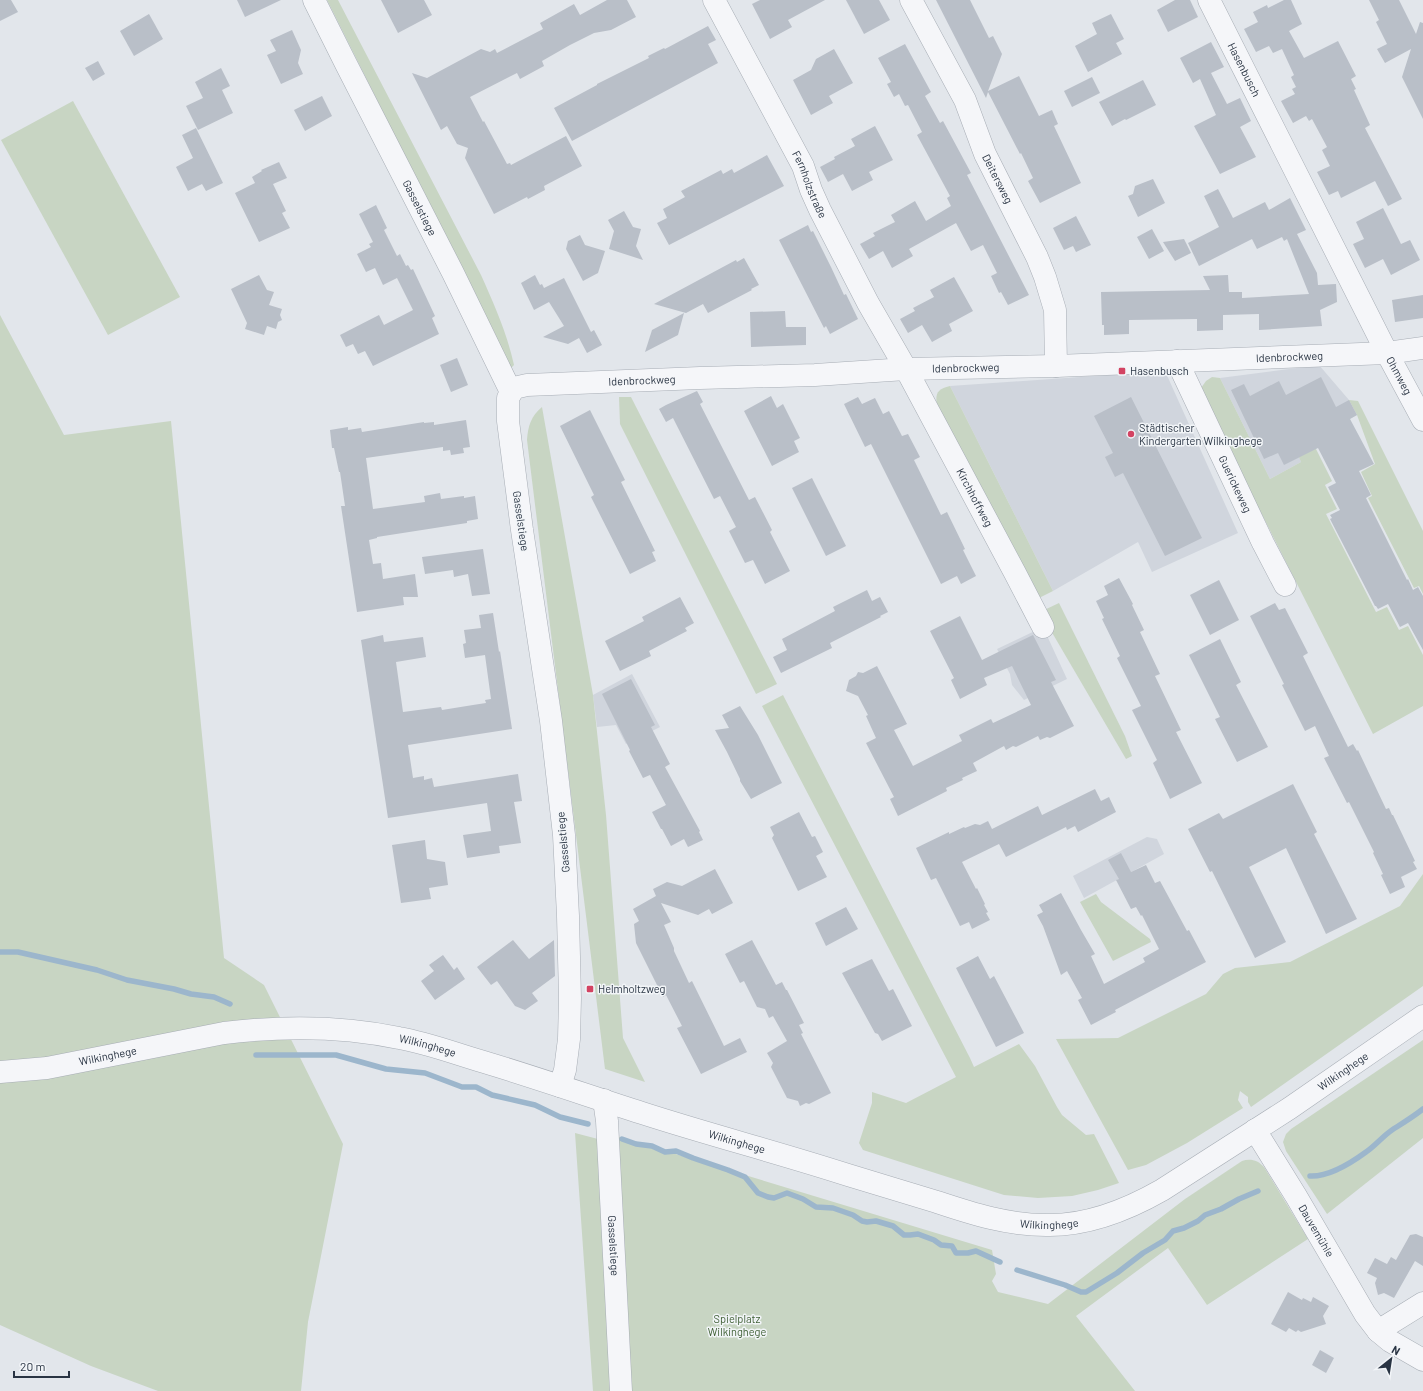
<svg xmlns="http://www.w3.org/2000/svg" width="1423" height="1391" font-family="Barlow,sans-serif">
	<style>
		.built { fill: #d0d5dd }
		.green { fill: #c8d5c3 }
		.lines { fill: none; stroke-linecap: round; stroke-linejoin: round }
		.stream { stroke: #9cb6cc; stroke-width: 5.5 }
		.building { fill: #b9bfc8 }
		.minor-casing { stroke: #a7adb5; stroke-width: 23 }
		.tertiary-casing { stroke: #a7adb5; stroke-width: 23 }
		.minor { stroke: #f5f6f9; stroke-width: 22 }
		.tertiary { stroke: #f5f6f9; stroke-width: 22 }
		.poi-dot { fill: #d34362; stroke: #f2f5f8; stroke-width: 1.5 }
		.labels { text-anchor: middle; stroke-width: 3; stroke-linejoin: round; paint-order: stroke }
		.street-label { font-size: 11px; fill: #293443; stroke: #f2f5f8 }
		.poi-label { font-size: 11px; fill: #293443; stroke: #f2f5f8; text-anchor: start }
		.park-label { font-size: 11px; fill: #406036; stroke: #f2f5f8 }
	</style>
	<rect width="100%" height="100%" fill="#e2e6eb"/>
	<g class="built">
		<polygon points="1319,365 1349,400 1357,415 1296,447 1301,462 1270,479 1220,378"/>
		<polygon points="1165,371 1238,533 1152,572 1138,542 1053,591 950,386"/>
		<polygon points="1043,627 1067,679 1024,700 1012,685 1010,674 997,649"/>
		<polygon points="632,674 660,727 626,744 616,725 597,727 593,695"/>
		<polygon points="1147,837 1157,839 1164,854 1084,898 1073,876"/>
	</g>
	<g class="green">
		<path d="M327,0H338L481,275C494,304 507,333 514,365L512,367H508L370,86Z"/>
		<polygon points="73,101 180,297 108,335 1,140"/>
		<polygon points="0,315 64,435 171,421 224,958 264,985 343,1144 308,1322 301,1391 158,1391 91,1366 0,1325"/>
		<polygon points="1212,377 1220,378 1270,479 1301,462 1295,447 1311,439 1332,481 1325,485 1337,509 1326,514 1376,612 1387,607 1399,630 1408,626 1423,655 1423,706 1373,734 1202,396 1201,388 1206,381"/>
		<path d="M950,386L1053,591L1035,600L937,405C935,394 937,389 950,386Z"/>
		<polygon points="619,397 631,397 777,684 756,694 620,424"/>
		<polygon points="1349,400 1358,401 1423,531 1423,594 1419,586 1414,588 1368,498 1372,496 1361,472 1375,464 1357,415"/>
		<path d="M542,407L593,695L606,815L623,1038L645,1082L605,1069L527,440C528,426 531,416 542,407Z"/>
		<polygon points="1059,603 1125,736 1132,756 1126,759 1040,612"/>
		<polygon points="783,695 970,1058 974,1067 1019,1044 1035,1066 1057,1107 1062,1115 1086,1135 1094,1134 1119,1183 1098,1190 1072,1196 1038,1198 1004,1195 863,1150 859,1143 872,1103 872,1092 906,1103 956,1077 762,706"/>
		<polygon points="1423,874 1423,986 1251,1107 1248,1102 1248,1097 1240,1091 1238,1100 1243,1108 1187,1143 1146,1165 1128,1170 1056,1039 1118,1038 1206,994 1223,974 1235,968 1290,962 1400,906"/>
		<polygon points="1096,894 1101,902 1150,939 1151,942 1113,961 1080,902"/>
		<polygon points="1423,1040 1423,1138 1327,1214 1286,1151 1283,1142 1286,1134 1291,1129"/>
		<path d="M575,1133L617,1144L616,1136L992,1250L996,1274L992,1281L998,1292L1048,1304L1185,1199L1242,1161C1250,1158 1258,1160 1264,1167L1308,1239L1207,1305L1168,1248L1076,1316L1135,1391H593Z"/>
	</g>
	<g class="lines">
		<g class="stream">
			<polyline points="0,952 18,952 97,970 127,980 174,989 191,994 214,997 230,1004"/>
			<polyline points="256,1055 336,1055 386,1069 425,1073 462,1087 476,1087 492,1095 535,1105 560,1117 588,1124"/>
			<polyline points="622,1139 636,1144 652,1146 665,1152 676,1151 693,1158 728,1170 745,1177 758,1193 768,1197 774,1198 787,1193 803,1199 816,1207 833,1208 853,1215 862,1221 867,1222 876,1221 893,1226 904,1235 910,1235 918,1234 934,1240 941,1245 952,1246 956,1253 968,1253 976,1251 1000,1262"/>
			<path d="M1310,1176C1329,1177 1351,1163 1366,1152C1375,1146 1383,1136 1392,1130C1403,1123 1413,1117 1423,1109"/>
			<polyline points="1017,1270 1065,1285 1081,1292 1086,1292 1117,1273 1143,1253 1165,1240 1173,1231 1184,1228 1198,1221 1205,1215 1221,1209 1239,1199 1258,1191"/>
		</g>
	</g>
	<g class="building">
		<polygon points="0,0 11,0 18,12 0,21"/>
		<polygon points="237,0 281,0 245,17"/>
		<polygon points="381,0 424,0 432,15 398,33"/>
		<polygon points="607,0 627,0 636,17 611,30 594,33 570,45 542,61 544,66 520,79 517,73 470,97 483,122 484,121 507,164 510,163 511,165 566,136 582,166 544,186 545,190 528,199 527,197 494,214 465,158 468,148 457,144 447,126 441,130 412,73 427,78 481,49 490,52 495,49 497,53 543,29 540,23 574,4 580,15"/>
		<polygon points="760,0 825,0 788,20 792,27 770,39 752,4"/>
		<polygon points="846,0 879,0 890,20 864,34"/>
		<polygon points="936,0 970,0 989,38 993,36 1002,54 988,91 1019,76 1039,116 1052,110 1058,124 1054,126 1081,183 1040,203 1028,181 1033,178 1021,153 1020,154 988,92 986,98"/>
		<polygon points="1175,0 1190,0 1198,17 1168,32 1157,10"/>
		<polygon points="1284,0 1291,0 1302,24 1289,31 1304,58 1338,41 1356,76 1351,79 1356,89 1354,90 1370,125 1365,128 1402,199 1388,206 1375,181 1341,198 1338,191 1329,195 1317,172 1330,166 1322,150 1327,147 1312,119 1309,121 1306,116 1293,123 1281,101 1295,94 1292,89 1296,87 1291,77 1294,75 1282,49 1273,53 1269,46 1256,52 1244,29 1258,22 1253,12 1267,5 1268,8"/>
		<polygon points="1369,0 1399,0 1416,34 1420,22 1423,23 1423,119 1402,77 1411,49 1385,63 1377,49 1387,44 1376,22 1379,20"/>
		<polygon points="149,14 163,39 134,56 120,31"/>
		<polygon points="1111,14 1124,39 1116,43 1122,54 1088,72 1075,46 1097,34 1092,23"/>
		<polygon points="708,26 716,40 708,44 718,63 572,141 554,108 597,85 597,84 649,58 648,56 664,48 665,49"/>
		<polygon points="292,30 301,50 298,63 303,74 281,84 267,55 276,51 270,40"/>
		<polygon points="1211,42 1224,67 1211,73 1227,104 1240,98 1251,121 1240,127 1256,157 1220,174 1194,126 1216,115 1200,79 1193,83 1180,58"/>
		<polygon points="905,44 931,92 925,96 940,123 943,121 971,173 967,175 1029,295 1008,305 1001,292 999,293 991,276 997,273 983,245 971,251 956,223 909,249 913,256 892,268 883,251 869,259 860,244 875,236 873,233 895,222 891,215 915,201 926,221 951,206 947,198 950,196 917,135 922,132 908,105 905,106 899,94 894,97 887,84 891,82 878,58"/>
		<polygon points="834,49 853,83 829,96 833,103 811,115 793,80 811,70 816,59"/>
		<polygon points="98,61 105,74 93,81 85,68"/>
		<polygon points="221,68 230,86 222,90 233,113 198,130 186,106 203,98 195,82"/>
		<polygon points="1092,77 1100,93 1072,107 1064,91"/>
		<polygon points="1143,80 1156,105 1126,120 1125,119 1112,126 1099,102"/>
		<polygon points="322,96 332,116 305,131 294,110"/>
		<polygon points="875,126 893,160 869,172 873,180 852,191 843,174 828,182 820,167 835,159 834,157 855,146 851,139"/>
		<polygon points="196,128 223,183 206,191 202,184 188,191 176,167 193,158 182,135"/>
		<polygon points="767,155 784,186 669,245 657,223 667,218 663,209 685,197 681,191 721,170 723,174 732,169 734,173"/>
		<polygon points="279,162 287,178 273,184 286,211 282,213 290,228 259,242 235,193 255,183 252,177 262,171 261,170"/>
		<polygon points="1153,179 1165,203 1138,217 1128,196 1133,194 1135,186"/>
		<polygon points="1218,189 1233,218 1265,202 1269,210 1290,198 1306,230 1297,234 1317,273 1318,285 1336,284 1337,302 1320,310 1322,326 1259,330 1259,314 1223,315 1223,330 1197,331 1197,319 1129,320 1129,334 1104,335 1104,325 1102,325 1101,292 1210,290 1203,276 1228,275 1229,292 1242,292 1242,298 1309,294 1287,239 1284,241 1282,237 1257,249 1252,239 1199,266 1188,243 1219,227 1204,196"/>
		<polygon points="376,205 387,228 384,230 397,256 400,254 406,266 408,265 411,270 413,269 435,316 432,318 439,334 373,366 365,351 358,354 353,344 346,347 340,335 379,315 384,325 413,310 397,278 383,285 375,268 366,272 357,254 371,247 369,244 373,242 359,214"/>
		<polygon points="1383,208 1401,244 1410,240 1420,260 1391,275 1383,259 1365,268 1353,244 1364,239 1356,222"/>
		<polygon points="624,211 633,227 641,229 636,246 643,260 609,249 614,231 608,220"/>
		<polygon points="1076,216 1091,245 1076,252 1073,246 1064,250 1053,228"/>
		<polygon points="808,225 811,232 813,231 831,267 844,295 846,294 858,319 830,334 826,326 824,328 779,240"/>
		<polygon points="1152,229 1164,251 1149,259 1137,237"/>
		<polygon points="580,235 585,245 605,251 598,273 583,281 566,249 568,241"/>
		<polygon points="1184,239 1191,253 1175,261 1163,242"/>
		<polygon points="744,258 759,285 751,289 752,290 708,313 703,304 686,313 654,304 736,260 737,262"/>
		<polygon points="259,275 267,290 274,292 269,305 282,309 280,315 282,320 278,322 276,329 267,326 264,335 245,329 247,323 231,289"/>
		<polygon points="535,275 540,285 542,284 544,288 564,278 591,332 594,330 602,345 587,353 579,338 568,344 543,337 564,326 549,302 534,310 521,283"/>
		<polygon points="954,277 973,311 949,324 952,331 932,342 922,325 908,333 900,319 915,311 913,308 934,297 930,290"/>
		<polygon points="1423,295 1423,318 1395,322 1392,300"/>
		<polygon points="785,311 786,327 806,327 806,345 751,347 750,312"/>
		<polygon points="684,313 678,335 645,352 652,330"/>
		<polygon points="457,358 468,385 451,392 440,365"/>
		<polygon points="1321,377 1336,407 1349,400 1357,415 1350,419 1374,464 1359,471 1371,495 1366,498 1407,580 1408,579 1413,590 1418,587 1423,596 1423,650 1408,623 1400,627 1388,604 1378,609 1376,606 1375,606 1330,519 1332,518 1330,515 1340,510 1328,487 1336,483 1318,448 1284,465 1278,453 1264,459 1231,390 1244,384 1250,396 1279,381 1286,395"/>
		<polygon points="697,391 703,402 700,404 749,500 755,497 772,530 770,532 790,571 765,584 753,560 745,563 729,531 736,527 720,496 714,499 673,418 666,422 659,409 666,405"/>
		<polygon points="771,396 777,408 783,404 800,438 794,441 799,452 772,466 744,411"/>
		<polygon points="858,397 862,404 875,398 883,414 889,411 902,436 908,434 920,457 914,460 941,515 947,512 965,549 963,550 976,576 961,584 957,576 941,584 871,444 865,447 844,404"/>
		<polygon points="1131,397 1202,538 1165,556 1123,473 1115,477 1105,457 1113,453 1094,416"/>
		<polygon points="590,410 625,480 621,482 655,551 652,552 656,561 630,574 591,497 594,495 560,426"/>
		<polygon points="466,420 470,447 463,448 464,453 451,455 450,450 443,451 443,447 366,458 373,509 425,502 424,496 440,493 441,499 464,496 464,498 475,496 478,519 467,521 467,523 377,537 377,538 369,540 373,564 381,563 383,579 415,574 418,597 403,597 404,605 357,612 341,506 345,506 340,472 339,472 334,448 332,448 330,430 348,427 348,430 361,428 362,432 424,422 424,423 434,422 434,425"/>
		<polygon points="812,478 846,546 826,556 792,488"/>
		<polygon points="483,549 490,594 472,596 468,574 454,577 453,570 425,574 422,557"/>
		<polygon points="1119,578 1133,604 1132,605 1144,630 1140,632 1160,674 1155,676 1181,730 1176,732 1202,783 1170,799 1153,763 1157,760 1132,710 1141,706 1117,658 1120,656 1102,619 1104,618 1096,601 1108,595 1104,586"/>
		<polygon points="1219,580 1239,620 1210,635 1190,595"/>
		<polygon points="867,590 872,601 880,597 888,612 880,616 881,617 830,643 832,648 781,673 773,657 787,650 782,639 835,611 833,607"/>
		<polygon points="680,597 694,623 685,628 687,631 649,651 651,656 620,671 605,641 644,621 642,617"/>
		<polygon points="1275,603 1279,610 1285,608 1308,653 1303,656 1348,747 1353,744 1357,751 1358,750 1386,809 1389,808 1392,815 1393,815 1415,861 1413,862 1417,869 1401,877 1405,887 1390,894 1381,875 1383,874 1373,853 1374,852 1349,802 1347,803 1324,758 1329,756 1315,726 1305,731 1282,685 1284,684 1250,616"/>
		<polygon points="493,613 499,652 500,651 512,729 408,745 413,778 424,776 424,780 432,778 434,787 518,774 522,801 514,802 521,843 499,846 500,853 467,858 463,835 491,831 487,803 388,818 361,640 383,635 384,642 423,637 426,657 396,662 403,712 441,707 442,710 473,705 486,703 485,700 491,699 485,655 465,658 463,644 466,643 464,630 481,628 479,615"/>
		<polygon points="960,616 982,660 1033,635 1056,680 1051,682 1074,726 1050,738 1047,737 1040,740 1038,736 1016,747 1013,746 1006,750 1004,746 973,763 977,771 962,778 963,780 946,788 947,791 898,816 890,799 894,797 866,743 876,738 866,716 868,715 858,696 846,691 849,680 856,676 858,672 863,673 877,666 907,724 894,730 913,766 962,741 959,735 991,719 993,723 1031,705 1012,666 984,678 987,685 960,699 951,680 954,678 930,631"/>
		<polygon points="1220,639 1241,682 1236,685 1268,747 1237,762 1215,719 1220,717 1189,655"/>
		<polygon points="631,679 655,725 651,727 670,764 665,767 700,831 699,832 703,840 688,847 684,839 671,846 662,829 661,829 652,812 666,805 650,775 643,778 629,751 630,750 602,694"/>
		<polygon points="740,706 758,735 782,783 751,799 740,781 740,779 727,752 715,730 729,728 722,715"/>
		<polygon points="1293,784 1317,832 1314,834 1357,919 1326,934 1286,848 1249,867 1286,942 1255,958 1212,871 1210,872 1188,829 1219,813 1223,819"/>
		<polygon points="1095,789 1101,801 1109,797 1116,812 1078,832 1075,826 1067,830 1066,827 1006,857 999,844 962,862 976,889 977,888 985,904 984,905 988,912 986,913 990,920 972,929 969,922 960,926 936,878 931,880 916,848 949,832 949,834 964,827 965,828 975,824 980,825 988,821 992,829 1038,806 1042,815"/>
		<polygon points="799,812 812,837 815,836 823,852 816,856 827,877 798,891 772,838 774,835 770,827"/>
		<polygon points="425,840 427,859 445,862 448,885 429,888 431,899 401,903 392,845"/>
		<polygon points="1121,853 1131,872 1146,865 1155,883 1160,881 1187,931 1189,930 1206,962 1115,1010 1116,1012 1091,1025 1078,1000 1082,998 1067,971 1061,975 1043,926 1037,915 1043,912 1039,905 1061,893 1081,930 1095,954 1091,956 1104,984 1145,962 1143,958 1159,949 1142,915 1141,916 1136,907 1131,909 1116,880 1119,879 1108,860"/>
		<polygon points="715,869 733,903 712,914 709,909 698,915 661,903 671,922 664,925 674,948 674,951 689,983 692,981 724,1046 740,1038 747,1052 701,1074 677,1028 682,1026 666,995 663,997 636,943 634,924 639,921 633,909 656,896 653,889 667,882 682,886"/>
		<polygon points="846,907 858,929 826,946 815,923"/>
		<polygon points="513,940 529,959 554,940 555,976 532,993 538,1001 525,1010 515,1006 497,981 491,985 477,967"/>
		<polygon points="752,940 776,985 782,982 786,990 787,990 804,1023 799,1025 803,1033 801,1034 831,1093 809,1104 806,1103 800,1106 798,1101 787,1098 771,1067 773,1063 767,1053 787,1041 773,1016 769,1018 765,1009 757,1007 744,981 740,983 725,954"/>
		<polygon points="443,955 454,970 457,967 465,979 435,1000 421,981 434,971 429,965"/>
		<polygon points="978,956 990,979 994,976 1024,1033 996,1047 956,968"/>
		<polygon points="872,959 889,991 893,989 912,1026 882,1041 878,1034 875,1033 842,973"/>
		<polygon points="1416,1234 1423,1237 1423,1266 1415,1261 1394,1298 1384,1293 1378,1295 1375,1283 1377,1278 1367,1273 1375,1258 1387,1264 1391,1257 1396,1260 1410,1235"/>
		<polygon points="1288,1292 1302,1300 1303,1298 1311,1302 1313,1297 1329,1306 1323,1316 1326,1324 1301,1332 1298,1330 1296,1332 1289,1328 1286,1332 1271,1324"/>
		<polygon points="1320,1350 1334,1358 1326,1373 1312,1365"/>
	</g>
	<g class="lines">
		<defs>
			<g id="minor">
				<path id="s1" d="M314,0L346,64L453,273L511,392"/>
				<path id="s2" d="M714,0L803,166L811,190L820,210L868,303L906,369L1015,573L1043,627"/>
				<path id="s3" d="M911,0L965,100L985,154L1037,257L1045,277L1055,310L1056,366"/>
				<path id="s4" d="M1209,0L1387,353L1423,420"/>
				<path id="s5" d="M1177,361L1263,543L1285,585"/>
				<path id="s6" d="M560,1086L565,1070L569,1039L570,998L568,916L564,835L551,721L522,530L508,421V398L514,388L527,385L700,378L815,375L906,369L1056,366L1387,353L1423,348"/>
				<path id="s7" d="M604,1100L607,1121L621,1391"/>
				<path id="s8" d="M1255,1130L1296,1196L1365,1314L1378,1331L1390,1341L1423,1360"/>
				<polyline points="1378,1331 1423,1303"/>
			</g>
			<g id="tertiary">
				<path id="s9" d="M0,1072L47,1068L224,1033C282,1026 341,1026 399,1038C428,1043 456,1054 484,1062C537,1078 589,1096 642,1113C710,1135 780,1153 848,1175C878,1184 907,1193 937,1202C973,1214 1008,1225 1046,1225C1087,1226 1127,1210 1162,1190L1290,1108L1423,1016"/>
			</g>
		</defs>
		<use href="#minor" class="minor-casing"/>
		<use href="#tertiary" class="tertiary-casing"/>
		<use href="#minor" class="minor"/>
		<use href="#tertiary" class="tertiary"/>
	</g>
	<g class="poi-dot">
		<rect x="1118" y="367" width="8" height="8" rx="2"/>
		<circle cx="1131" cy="434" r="4"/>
		<rect x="586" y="985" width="8" height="8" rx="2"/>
	</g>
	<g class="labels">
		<g class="street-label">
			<text dy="4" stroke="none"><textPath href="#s4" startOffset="78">Hasenbusch</textPath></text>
			<text dy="4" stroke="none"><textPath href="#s3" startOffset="199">Deitersweg</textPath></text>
			<text dy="4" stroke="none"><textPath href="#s2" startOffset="208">Fernholzstraße</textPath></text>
			<text dy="4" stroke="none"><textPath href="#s1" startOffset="233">Gasselstiege</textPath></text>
			<text dy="4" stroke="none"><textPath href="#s6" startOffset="1481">Idenbrockweg</textPath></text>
			<text dy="4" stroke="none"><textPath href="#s6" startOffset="1157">Idenbrockweg</textPath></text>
			<text dy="4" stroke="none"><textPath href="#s4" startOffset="421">Ohmweg</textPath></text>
			<text dy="4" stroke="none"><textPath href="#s6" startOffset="833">Idenbrockweg</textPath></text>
			<text dy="4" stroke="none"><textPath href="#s5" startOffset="136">Guerickeweg</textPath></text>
			<text dy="4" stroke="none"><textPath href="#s2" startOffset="562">Kirchhoffweg</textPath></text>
			<text transform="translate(521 521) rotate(82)" y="4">Gasselstiege</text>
			<text transform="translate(563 842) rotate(-95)" y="4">Gasselstiege</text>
			<text dy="4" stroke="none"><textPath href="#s9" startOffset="433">Wilkinghege</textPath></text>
			<text dy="4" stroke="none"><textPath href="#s9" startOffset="109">Wilkinghege</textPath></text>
			<text dy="4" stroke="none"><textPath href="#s9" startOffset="1417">Wilkinghege</textPath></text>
			<text dy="4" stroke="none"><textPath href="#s9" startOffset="757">Wilkinghege</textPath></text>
			<text dy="4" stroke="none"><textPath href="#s9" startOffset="1081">Wilkinghege</textPath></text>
			<text dy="4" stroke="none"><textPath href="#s8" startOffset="118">Dauvemühle</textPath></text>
			<text dy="4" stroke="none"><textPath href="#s7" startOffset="146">Gasselstiege</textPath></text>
		</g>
		<g class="poi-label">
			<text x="1130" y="375">Hasenbusch</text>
			<text x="1139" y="432">Städtischer<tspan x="1139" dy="13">Kindergarten Wilkinghege</tspan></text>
			<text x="598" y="993">Helmholtzweg</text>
		</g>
		<g class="park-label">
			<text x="737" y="1323">Spielplatz<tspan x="737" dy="13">Wilkinghege</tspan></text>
		</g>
	</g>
	<g transform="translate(1391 1359) rotate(30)" stroke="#f2f5f8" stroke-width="3" paint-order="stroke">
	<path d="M0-3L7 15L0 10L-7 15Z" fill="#293443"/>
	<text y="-6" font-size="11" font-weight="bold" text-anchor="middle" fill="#293443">N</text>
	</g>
	<path d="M14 1371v6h55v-6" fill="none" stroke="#293443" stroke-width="2"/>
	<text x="20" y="1371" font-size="12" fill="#293443" stroke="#f2f5f8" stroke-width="3" paint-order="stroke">20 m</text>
</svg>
